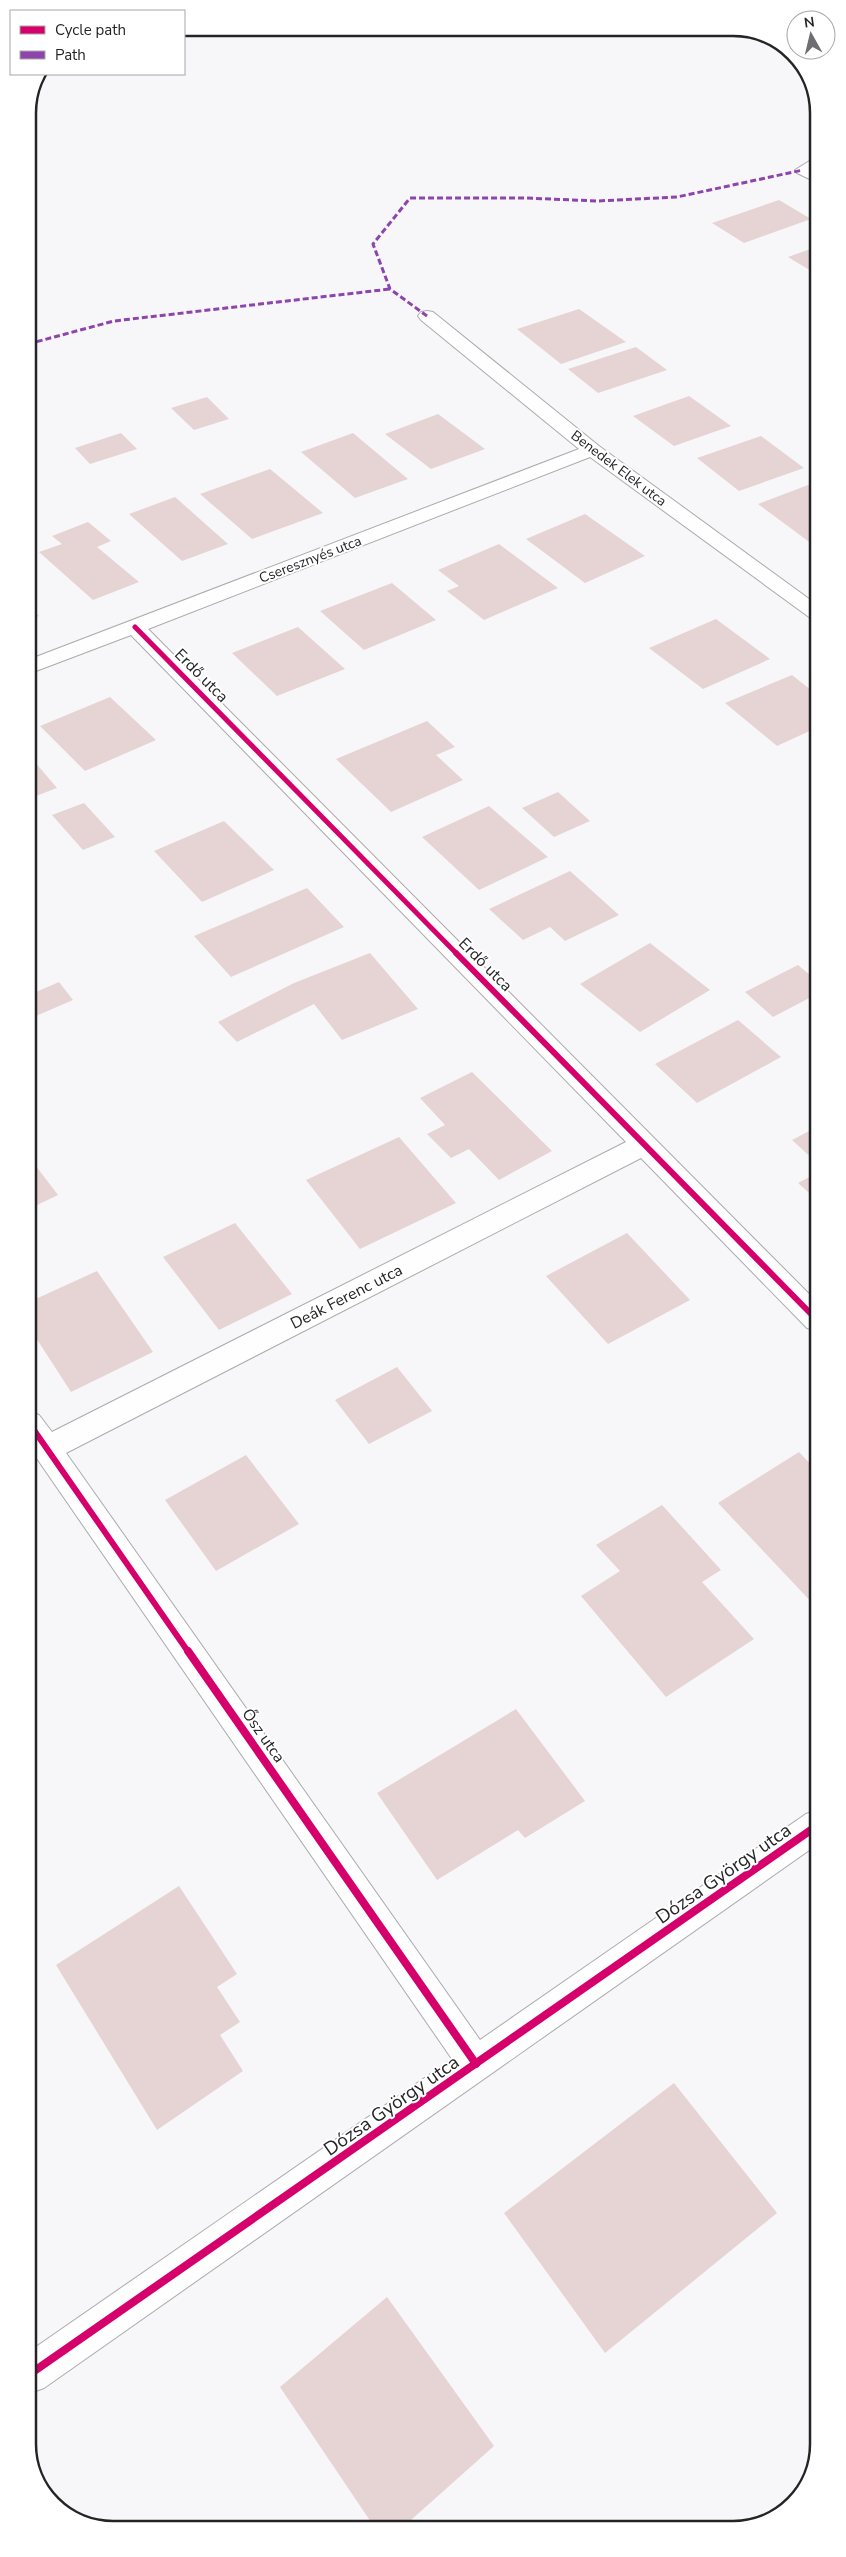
<svg xmlns="http://www.w3.org/2000/svg" width="846" height="2557" font-family="'Nunito Sans',sans-serif">
	<style>
		.building { fill: #e5d4d3 }
		.lines { fill: none; stroke-linecap: round; stroke-linejoin: round }
		.street-casing { stroke: #ababad; stroke-width: 2 }
		.street { fill: #fefefe; fill-rule: evenodd }
		.quiet { stroke: #8e44ad; stroke-width: 3; stroke-dasharray: 6 3; stroke-linecap: butt }
		.cycleway-far2-casing { stroke: #fff; stroke-width: 8 }
		.cycleway-far1-casing { stroke: #fff; stroke-width: 9 }
		.cycleway-casing { stroke: #fff; stroke-width: 11 }
		.cycleway-far2 { stroke: #d6006c; stroke-width: 5 }
		.cycleway-far1 { stroke: #d6006c; stroke-width: 6 }
		.cycleway { stroke: #d6006c; stroke-width: 8 }
		.labels { text-anchor: middle; stroke-width: 4; stroke-linejoin: round; paint-order: stroke }
		.far-street-label { font-size: 14px; fill: #242426; stroke: #fff }
		.street-label { font-size: 16px; fill: #242426; stroke: #fff }
		.near-street-label { font-size: 19px; fill: #242426; stroke: #fff }
		.rim { fill: none; stroke: #242426; stroke-width: 2.5 }
	</style>
	<rect width="100%" height="100%" fill="#f7f7fa"/>
	<g class="building">
		<polygon points="779,200 811,219 744,243 712,223"/>
		<polygon points="816,247 816,274 788,257"/>
		<polygon points="579,309 626,342 561,364 517,329"/>
		<polygon points="636,347 667,370 598,393 568,369"/>
		<polygon points="689,396 731,426 674,446 633,416"/>
		<polygon points="207,397 229,419 194,430 171,408"/>
		<polygon points="438,414 485,449 431,469 385,434"/>
		<polygon points="121,433 137,449 90,464 75,448"/>
		<polygon points="353,433 408,479 355,498 301,452"/>
		<polygon points="761,436 804,468 739,491 697,458"/>
		<polygon points="270,469 323,513 252,539 200,494"/>
		<polygon points="816,482 816,543 812,544 758,504"/>
		<polygon points="175,497 228,544 182,561 129,514"/>
		<polygon points="585,514 645,556 585,583 526,539"/>
		<polygon points="88,522 111,541 97,547 139,582 93,600 39,552 62,544 52,536"/>
		<polygon points="499,544 558,588 484,620 447,591 459,586 438,570"/>
		<polygon points="392,583 436,620 364,650 320,611"/>
		<polygon points="28,606 39,616 28,620"/>
		<polygon points="716,619 770,659 703,689 649,648"/>
		<polygon points="298,627 345,669 277,696 232,653"/>
		<polygon points="792,675 816,694 816,728 777,746 725,703"/>
		<polygon points="110,697 156,740 85,771 40,726"/>
		<polygon points="427,721 455,747 436,755 463,780 391,812 336,759"/>
		<polygon points="28,754 57,788 28,799"/>
		<polygon points="558,792 590,821 554,837 522,808"/>
		<polygon points="84,803 115,837 83,850 52,815"/>
		<polygon points="489,806 548,857 479,890 422,837"/>
		<polygon points="224,821 274,870 202,902 154,851"/>
		<polygon points="570,871 619,915 565,941 550,927 523,940 489,909"/>
		<polygon points="307,888 344,927 231,977 194,936"/>
		<polygon points="650,943 710,990 640,1032 580,984"/>
		<polygon points="370,953 418,1009 342,1040 314,1004 237,1042 218,1022 294,983"/>
		<polygon points="798,965 817,981 817,994 773,1017 745,992"/>
		<polygon points="59,982 73,1000 29,1019 29,995"/>
		<polygon points="738,1020 781,1057 697,1103 655,1064"/>
		<polygon points="472,1072 552,1151 499,1180 469,1149 451,1158 427,1134 445,1125 420,1098"/>
		<polygon points="817,1127 817,1163 792,1140"/>
		<polygon points="399,1137 456,1203 360,1249 306,1180"/>
		<polygon points="29,1157 58,1195 29,1209"/>
		<polygon points="817,1173 817,1200 798,1183"/>
		<polygon points="235,1223 292,1294 219,1330 163,1257"/>
		<polygon points="627,1233 690,1300 608,1344 546,1276"/>
		<polygon points="97,1271 153,1352 71,1392 29,1327 29,1302"/>
		<polygon points="397,1367 432,1411 369,1444 335,1400"/>
		<polygon points="799,1452 817,1471 817,1608 718,1503"/>
		<polygon points="246,1455 299,1524 216,1571 165,1500"/>
		<polygon points="662,1505 721,1570 702,1582 754,1639 666,1697 581,1596 620,1571 596,1545"/>
		<polygon points="516,1709 585,1801 525,1838 518,1830 437,1880 377,1793"/>
		<polygon points="179,1886 237,1974 217,1987 240,2022 220,2035 243,2071 157,2130 56,1965"/>
		<polygon points="674,2083 777,2213 605,2353 504,2213"/>
		<polygon points="387,2297 494,2446 402,2528 375,2528 280,2387"/>
	</g>
	<g class="lines">
		<defs>
			<g id="street">
				<polygon points="816,157 816,182 797,173 795,170"/>
				<polygon points="427,311 433,312 599,446 816,604 816,619 809,617 590,457 148,629 817,1302 817,1331 807,1328 641,1158 66,1453 480,2040 806,1814 818,1810 818,1844 44,2388 30,2393 30,2351 452,2059 29,1447 29,1411 39,1415 52,1432 626,1142 131,635 28,674 28,660 579,449 421,320 418,316 421,312"/>
			</g>
		</defs>
		<use href="#street" class="street-casing"/>
		<use href="#street" class="street"/>
		<g class="quiet">
			<polyline points="427,316 390,289 373,244 410,198 525,198 597,201 677,197 803,170"/>
			<polyline points="28,344 114,321 390,289"/>
		</g>
		<defs>
			<polyline id="cycleway-far2" points="135,627 457,954"/>
			<g id="cycleway-far1">
				<polyline points="456,953 817,1320"/>
				<polyline points="29,1423 189,1653"/>
			</g>
			<g id="cycleway">
				<polyline points="188,1651 476,2064"/>
				<polyline points="30,2374 818,1825"/>
			</g>
		</defs>
		<use href="#cycleway-far2" class="cycleway-far2-casing"/>
		<use href="#cycleway-far1" class="cycleway-far1-casing"/>
		<use href="#cycleway" class="cycleway-casing"/>
		<use href="#cycleway-far2" class="cycleway-far2"/>
		<use href="#cycleway-far1" class="cycleway-far1"/>
		<use href="#cycleway" class="cycleway"/>
	</g>
	<g class="labels">
		<g class="far-street-label">
			<text transform="translate(619 468) rotate(37)" y="5">Benedek Elek utca</text>
			<text transform="translate(310 559) rotate(-21)" y="5">Cseresznyés utca</text>
		</g>
		<g class="street-label">
			<text transform="translate(202 675) rotate(45)" y="6">Erdő utca</text>
			<text transform="translate(486 964) rotate(45)" y="6">Erdő utca</text>
			<text transform="translate(346 1296) rotate(-27)" y="6">Deák Ferenc utca</text>
			<text transform="translate(264 1735) rotate(55)" y="6">Ősz utca</text>
		</g>
		<g class="near-street-label">
			<text transform="translate(723 1873) rotate(-35)" y="7">Dózsa György utca</text>
			<text transform="translate(391 2105) rotate(-35)" y="7">Dózsa György utca</text>
		</g>
	</g>
	<path d="M0 0H846V2557H0ZM113 36H733A77 77 0 0 1 810 113V2444A77 77 0 0 1 733 2521H113A77 77 0 0 1 36 2444V113A77 77 0 0 1 113 36Z" fill="#fff" fill-rule="evenodd"/>
	<path class="rim" d="M113 36H733A77 77 0 0 1 810 113V2444A77 77 0 0 1 733 2521H113A77 77 0 0 1 36 2444V113A77 77 0 0 1 113 36Z"/>
	<rect x="10" y="10" width="175" height="65" fill="#ffffff" stroke="#a7a7a8"/>
	<rect x="20" y="26" width="25" height="8" fill="#d6006c" stroke="#a7a7a8"/>
	<text x="55" y="35" font-size="15" fill="#242426">Cycle path</text>
	<rect x="20" y="51" width="25" height="8" fill="#8e44ad" stroke="#a7a7a8"/>
	<text x="55" y="60" font-size="15" fill="#242426">Path</text>
	<g transform="translate(811 35) rotate(352)"><circle r="24" fill="#ffffff" stroke="#a7a7a8"/>
	<path d="M0-4L9 19L0 12L-9 19Z" fill="#6e6e70"/>
	<text y="-8" font-size="14" font-weight="bold" text-anchor="middle" fill="#242426">N</text>
	</g>
</svg>
